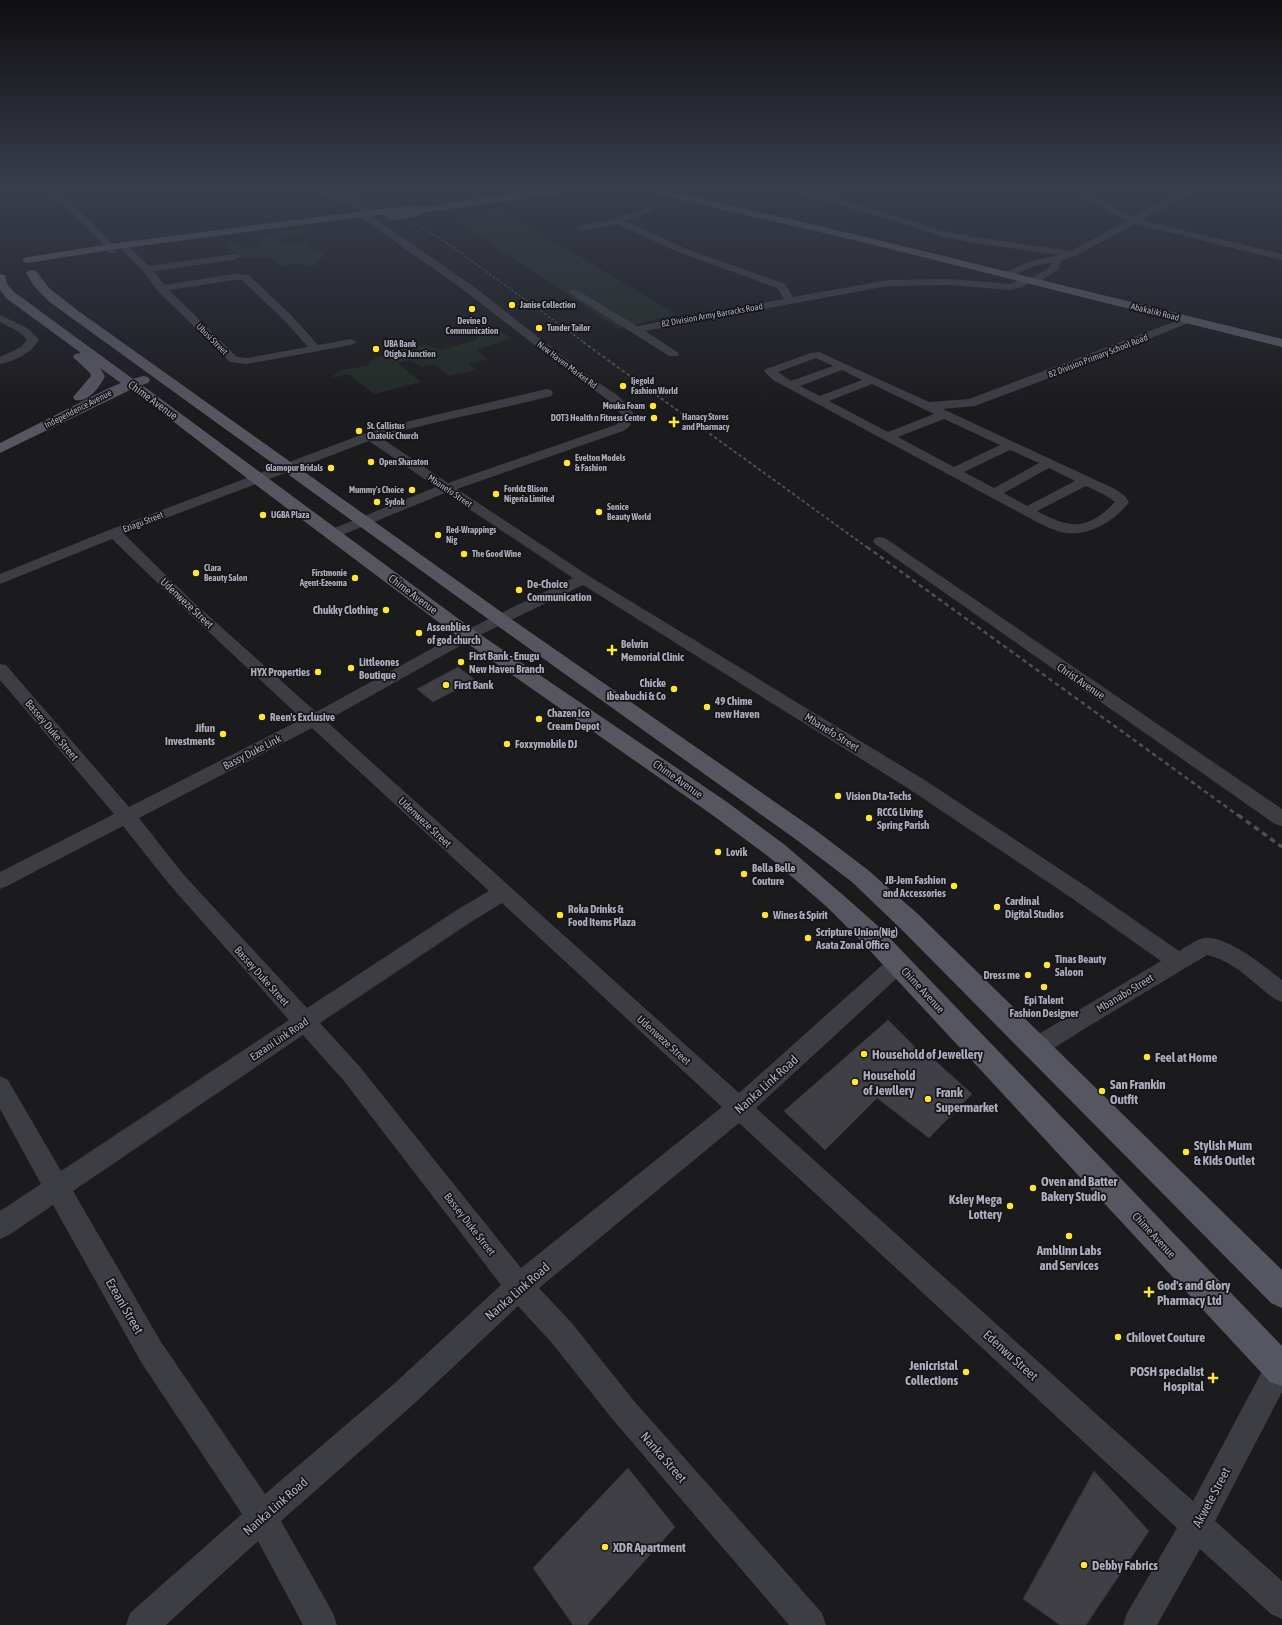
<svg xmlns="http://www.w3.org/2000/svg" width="1282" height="1625" font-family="'Asap Condensed',sans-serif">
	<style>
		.green { fill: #212b25 }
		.building { fill: #403f45; stroke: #353439 }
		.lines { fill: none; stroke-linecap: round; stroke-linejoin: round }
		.minor { fill: #3d3d44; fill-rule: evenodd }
		.major { fill: #565661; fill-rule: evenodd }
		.rail-far3 { stroke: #4d4e57; stroke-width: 1.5; stroke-dasharray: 2.5 2; stroke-linecap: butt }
		.rail-far2 { stroke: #4d4e57; stroke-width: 2; stroke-dasharray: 3.5 2.5; stroke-linecap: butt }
		.rail-far1 { stroke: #4d4e57; stroke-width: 2.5; stroke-dasharray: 4.5 3.5; stroke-linecap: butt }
		.rail { stroke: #4d4e57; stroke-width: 3.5; stroke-dasharray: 5.5 4.5; stroke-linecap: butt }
		.major-bridge { stroke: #565661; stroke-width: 12 }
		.poi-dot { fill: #ffe730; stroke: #161518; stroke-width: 1.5 }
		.labels { text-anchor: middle; stroke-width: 3.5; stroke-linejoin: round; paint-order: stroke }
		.far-poi-label { font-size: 9px; font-weight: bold; fill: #acadbd; stroke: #161518; text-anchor: start }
		.far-street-label { font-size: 9px; fill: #acadbd; stroke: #161518 }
		.street-label { font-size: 11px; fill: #acadbd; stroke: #161518 }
		.poi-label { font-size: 11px; font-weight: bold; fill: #acadbd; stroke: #161518; text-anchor: start }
		.near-poi-label { font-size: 13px; font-weight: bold; fill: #acadbd; stroke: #161518; text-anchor: start }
		.near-street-label { font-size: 13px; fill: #acadbd; stroke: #161518 }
	</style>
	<rect width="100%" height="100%" fill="#1b1a1d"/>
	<g class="green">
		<polygon points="500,209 676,314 619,329 451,217"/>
		<polygon points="305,229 308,233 277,239 283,246 305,243 314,251 326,253 312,267 305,266 300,263 280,266 270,257 238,258 226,244 237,242 247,250 260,248 258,238 271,234"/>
		<polygon points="501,331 511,338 476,350 488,359 468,364 477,370 448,376 434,364 421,367 410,360 398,363 421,382 374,394 349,374 330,378 341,370 367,366 375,357 389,355 393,349 426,345 441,350 476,340 481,333"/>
	</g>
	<g class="building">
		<polygon points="458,667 475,680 433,702 417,689"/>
		<polygon points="888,1020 928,1060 931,1057 972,1094 929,1138 877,1098 825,1150 784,1111"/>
		<polygon points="628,1468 675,1527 587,1625 573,1625 533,1568"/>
		<polygon points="1094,1471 1149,1531 1086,1625 1060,1625 1023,1599"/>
	</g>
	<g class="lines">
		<g class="minor">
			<path d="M43,185H52C64,197 113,238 116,251L114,253H108L100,241Z"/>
			<path d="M297,185H310L357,201L364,204L372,213L370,215L473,286L580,370L617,395L629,407L635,416L629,427L623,431L457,489L589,576L923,779L1084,885L1179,951C1186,947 1195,940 1204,938C1225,934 1266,967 1282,980V1002C1272,999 1265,991 1256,984C1242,972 1226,959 1207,955L1089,1026L1043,1055L1035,1058L1027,1055L1024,1048L1027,1041L1161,961L1070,897L909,789L583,585L474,638L326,721L739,1093L890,958L898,955L906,958L909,964L906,970L756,1108L1193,1501L1269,1358L1279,1354L1282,1355V1392L1215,1521L1282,1581V1619L1271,1614L1200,1549L1157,1625H1123L1127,1613L1177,1528L739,1123L539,1288L571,1322L634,1401L822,1613L826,1625H789L614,1421L551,1342L518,1306L415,1403L281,1521L333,1613L337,1625H303L258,1541L166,1625H126L130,1613L242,1514L141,1362L53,1205L9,1235L0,1239V1211L41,1184L0,1109V1076L8,1080L61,1171L289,1020L169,884L123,826L7,886L0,889V872L114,814L0,680V664L6,665L129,807L302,719L180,605L112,539L0,584V574L109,530L366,433L414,420L547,389L551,390L553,393L551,396C494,411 436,420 380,437L448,483L615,425L620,422L623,416L608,400L572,374L465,291L363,219L361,217L365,215L358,208ZM369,441L436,487L327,531L325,534L327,537L332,538L337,537L445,493L573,578L462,632L316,712L190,599L124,534ZM312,728L489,891L460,908L307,1008L183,874L139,818ZM502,903L722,1107L521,1268L360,1067L320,1023L474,920ZM303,1035L344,1081L501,1285L395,1383L265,1494L161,1342L73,1191Z"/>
			<polygon points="498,185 510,185 527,193 523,196 520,195"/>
			<polygon points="766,185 782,185 837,198 943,231 974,237 1071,251 1127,221 1061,185 1072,185 1134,217 1143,211 1199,185 1210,185 1141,220 1282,254 1282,260 1135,224 1075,256 1061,261 1058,270 1033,285 1029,283 1023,287 1010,290 949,285 888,286 645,331 677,352 679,354 677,356 669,356 568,292 573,289 577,290 637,326 784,299 777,288 678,252 617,224 582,231 577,228 582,225 616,219 647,207 650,208 651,210 650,212 626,221 684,248 785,284 793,297 888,280 949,279 1010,284 1026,277 1030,279 1050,267 1051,263 1034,266 1007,278 1003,277 1002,275 1003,273 1028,262 1059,255 974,243 941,236 831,202 767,187"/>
			<path d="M126,246L129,247L149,266L234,254L237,255L239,257L237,259L234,260L154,271L164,285L234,274L249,275L293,317L318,345L351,339L357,342L351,345L247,364L230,362L157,290L143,271L121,249ZM234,280H242L285,321L308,347L247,358L237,357L169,290Z"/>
			<path d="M0,315L27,328L39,339C33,353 14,361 0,364V357L21,347L27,340L19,332L0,322Z"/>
			<path d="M1187,317L1192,320L1191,322L1109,355L975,406L943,409L1115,489L1124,495L1129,502C1116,520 1090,536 1067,533C1056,532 1045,526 1035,521L773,380L764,371L766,369L811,353L819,352L929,402L969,399ZM816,358L833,366L791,381L778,372ZM842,370L862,380L820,396L800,386ZM872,384L934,414L888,432L829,401ZM944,419L1000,445L954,467L898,437ZM1010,450L1039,463L994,488L964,472ZM1049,468L1075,481L1027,506L1004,493ZM1086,486L1105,495L1115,502C1087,531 1070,529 1037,511Z"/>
			<polygon points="880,537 885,538 1282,809 1282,826 1275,824 875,544 873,541 875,538"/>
		</g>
		<g class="major">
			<polygon points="574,185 602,185 597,188 415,214 410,211 415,208"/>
			<polygon points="626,185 645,185 866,237 1282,339 1282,347 866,243 631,188"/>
			<polygon points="388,208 393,211 392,213 110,250 28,263 24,262 22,260 24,258 28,257 110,244"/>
			<path d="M32,270L36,271L49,288L77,310L507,616L814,829L868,870L919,915L1282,1270V1308L1271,1303L901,929L852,882L798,841L495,624L51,303C41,294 32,285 26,273L28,271Z"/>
			<path d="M0,274L5,275L7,284L14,292L133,379L143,376L148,377L150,380L148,383L142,385L475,631L727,802L785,845L843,895L878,926L1282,1346V1386L1270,1382L860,940L827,907L769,857L711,814L461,639L252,482L144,399L130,390L0,453V443L109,388L121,383L100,368L105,376C100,387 88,403 75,400L73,397L91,376L90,373L73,357L75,354L81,353L6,298L0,290Z"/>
		</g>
		<polyline class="rail-far3" points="324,185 383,207 440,238 585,343"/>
		<polyline class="rail-far2" points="583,342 868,548"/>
		<polyline class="rail-far1" points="867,547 1239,816"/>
		<polyline class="rail" points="1238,815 1282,847"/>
		<polyline class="major-bridge" points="391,214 415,211"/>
	</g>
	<linearGradient id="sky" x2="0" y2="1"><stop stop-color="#0f0e10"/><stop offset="0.45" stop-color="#393e4c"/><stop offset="1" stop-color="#393e4c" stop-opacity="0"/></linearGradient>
	<rect width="1282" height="413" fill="url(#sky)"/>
	<g class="poi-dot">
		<circle cx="512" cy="305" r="4"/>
		<circle cx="472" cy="309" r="4"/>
		<circle cx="539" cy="328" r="4"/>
		<circle cx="376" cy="349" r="4"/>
		<circle cx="623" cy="386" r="4"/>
		<circle cx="653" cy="406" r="4"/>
		<circle cx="654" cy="418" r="4"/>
		<path d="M672 416h4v4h4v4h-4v4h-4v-4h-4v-4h4z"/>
		<circle cx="359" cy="431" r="4"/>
		<circle cx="371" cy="462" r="4"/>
		<circle cx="567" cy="463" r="4"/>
		<circle cx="331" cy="468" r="4"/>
		<circle cx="412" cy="490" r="4"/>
		<circle cx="496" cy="494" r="4"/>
		<circle cx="377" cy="502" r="4"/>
		<circle cx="599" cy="512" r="4"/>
		<circle cx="263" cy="515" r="4"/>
		<circle cx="438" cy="535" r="4"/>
		<circle cx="464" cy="554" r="4"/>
		<circle cx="196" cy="573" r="4"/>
		<circle cx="355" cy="578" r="4"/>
		<circle cx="519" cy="590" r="4"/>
		<circle cx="386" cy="610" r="4"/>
		<circle cx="419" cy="633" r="4"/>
		<path d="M610 644h4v4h4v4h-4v4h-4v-4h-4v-4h4z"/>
		<circle cx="461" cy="662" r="4"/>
		<circle cx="351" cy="668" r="4"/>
		<circle cx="318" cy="672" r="4"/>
		<circle cx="446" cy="685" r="4"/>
		<circle cx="674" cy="689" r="4"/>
		<circle cx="707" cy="707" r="4"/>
		<circle cx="262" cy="717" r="4"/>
		<circle cx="539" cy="719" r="4"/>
		<circle cx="223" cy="734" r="4"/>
		<circle cx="507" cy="744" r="4"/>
		<circle cx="838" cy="796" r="4"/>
		<circle cx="869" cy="818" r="4"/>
		<circle cx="718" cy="852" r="4"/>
		<circle cx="744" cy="874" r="4"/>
		<circle cx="954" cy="886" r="4"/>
		<circle cx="997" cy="907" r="4"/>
		<circle cx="560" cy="915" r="4"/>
		<circle cx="765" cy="915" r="4"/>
		<circle cx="808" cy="938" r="4"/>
		<circle cx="1047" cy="965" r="4"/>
		<circle cx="1028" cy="975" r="4"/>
		<circle cx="1044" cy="987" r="4"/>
		<circle cx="864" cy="1054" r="4"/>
		<circle cx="1147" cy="1057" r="4"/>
		<circle cx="855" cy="1082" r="4"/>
		<circle cx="1102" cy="1091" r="4"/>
		<circle cx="928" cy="1099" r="4"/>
		<circle cx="1186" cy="1152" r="4"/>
		<circle cx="1033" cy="1188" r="4"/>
		<circle cx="1010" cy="1206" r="4"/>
		<circle cx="1069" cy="1236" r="4"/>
		<path d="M1147 1286h4v4h4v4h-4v4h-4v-4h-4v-4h4z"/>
		<circle cx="1118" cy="1337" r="4"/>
		<circle cx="966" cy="1372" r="4"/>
		<path d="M1211 1372h4v4h4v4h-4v4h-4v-4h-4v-4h4z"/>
		<circle cx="605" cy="1547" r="4"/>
		<circle cx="1084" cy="1565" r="4"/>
	</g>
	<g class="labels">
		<g class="far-poi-label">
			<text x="520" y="308">Janise Collection</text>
			<text x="472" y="324" text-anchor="middle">Devine D<tspan x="472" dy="10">Communication</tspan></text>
			<text x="547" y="331">Tunder Tailor</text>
			<text x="384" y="347">UBA Bank<tspan x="384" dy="10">Otigba Junction</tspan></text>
			<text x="631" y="384">Ijegold<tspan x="631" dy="10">Fashion World</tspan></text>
			<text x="645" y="409" text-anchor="end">Mouka Foam</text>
			<text x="682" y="420">Hanacy Stores<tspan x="682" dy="10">and Pharmacy</tspan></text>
			<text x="646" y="421" text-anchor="end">DOT3 Health n Fitness Center</text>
			<text x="367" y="429">St. Callistus<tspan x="367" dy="10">Chatolic Church</tspan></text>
			<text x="575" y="461">Evelton Models<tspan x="575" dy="10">&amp; Fashion</tspan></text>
			<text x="379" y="465">Open Sharaton</text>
			<text x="323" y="471" text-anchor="end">Glamopur Bridals</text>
			<text x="504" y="492">Forddz Blison<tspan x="504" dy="10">Nigeria Limited</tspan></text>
			<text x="404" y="493" text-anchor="end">Mummy's Choice</text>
			<text x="385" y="505">Sydok</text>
			<text x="607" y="510">Sonice<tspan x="607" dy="10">Beauty World</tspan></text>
			<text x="271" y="518">UGBA Plaza</text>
			<text x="446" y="533">Red-Wrappings<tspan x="446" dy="10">Nig</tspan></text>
			<text x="472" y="557">The Good Wine</text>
			<text x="204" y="571">Clara<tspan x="204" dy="10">Beauty Salon</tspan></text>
			<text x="347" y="576" text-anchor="end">Firstmonie<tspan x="347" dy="10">Agent-Ezeoma</tspan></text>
		</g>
		<g class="far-street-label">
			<text transform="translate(1155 312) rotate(14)" y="3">Abakaliki Road</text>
			<text transform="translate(712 315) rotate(-10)" y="3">82 Division Army Barracks Road</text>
			<text transform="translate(212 339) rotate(45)" y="3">Ubosi Street</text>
			<text transform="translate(1098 356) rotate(-21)" y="3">82 Division Primary School Road</text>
			<text transform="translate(567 365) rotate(37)" y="3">New Haven Market Rd</text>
			<text transform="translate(78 409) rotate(-27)" y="3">Independence Avenue</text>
			<text transform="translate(450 491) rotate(34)" y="3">Mbanefo Street</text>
			<text transform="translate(143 522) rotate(-21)" y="3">Eziagu Street</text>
		</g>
		<g class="street-label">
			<text transform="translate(153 400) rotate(36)" y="4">Chime Avenue</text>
			<text transform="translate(413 594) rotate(37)" y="4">Chime Avenue</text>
			<text transform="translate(187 603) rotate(43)" y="4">Udenweze Street</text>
			<text transform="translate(1081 681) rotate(34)" y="4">Christ Avenue</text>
			<text transform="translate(52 730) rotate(50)" y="4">Bassey Duke Street</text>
			<text transform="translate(832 732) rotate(32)" y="4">Mbanefo Street</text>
			<text transform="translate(252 752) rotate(-27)" y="4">Bassy Duke Link</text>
			<text transform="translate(678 779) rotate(35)" y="4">Chime Avenue</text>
			<text transform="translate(425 822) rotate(43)" y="4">Udenweze Street</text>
			<text transform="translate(262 976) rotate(48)" y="4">Bassey Duke Street</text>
			<text transform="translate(923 990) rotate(47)" y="4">Chime Avenue</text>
			<text transform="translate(1125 993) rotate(-31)" y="4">Mbanabo Street</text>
			<text transform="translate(279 1039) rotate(-34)" y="4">Ezeani Link Road</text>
			<text transform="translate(664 1040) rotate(42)" y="4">Udenweze Street</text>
			<text transform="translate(470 1224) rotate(52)" y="4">Bassey Duke Street</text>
			<text transform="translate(1154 1235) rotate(47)" y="4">Chime Avenue</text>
		</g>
		<g class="poi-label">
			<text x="527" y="588">De-Choice<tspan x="527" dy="13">Communication</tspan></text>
			<text x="378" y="614" text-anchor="end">Chukky Clothing</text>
			<text x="427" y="631">Assenblies<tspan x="427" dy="13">of god church</tspan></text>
			<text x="621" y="648">Belwin<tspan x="621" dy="13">Memorial Clinic</tspan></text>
			<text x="469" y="660">First Bank - Enugu<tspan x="469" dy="13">New Haven Branch</tspan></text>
			<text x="359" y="666">Littleones<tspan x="359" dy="13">Boutique</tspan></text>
			<text x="310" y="676" text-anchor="end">HYX Properties</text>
			<text x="666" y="687" text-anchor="end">Chicke<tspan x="666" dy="13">ibeabuchi &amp; Co</tspan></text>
			<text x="454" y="689">First Bank</text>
			<text x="715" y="705">49 Chime<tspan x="715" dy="13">new Haven</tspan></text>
			<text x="547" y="717">Chazen Ice<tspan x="547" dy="13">Cream Depot</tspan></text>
			<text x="270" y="721">Reen's Exclusive</text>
			<text x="215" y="732" text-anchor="end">Jifun<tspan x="215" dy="13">Investments</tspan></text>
			<text x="515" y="748">Foxxymobile DJ</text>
			<text x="846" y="800">Vision Dta-Techs</text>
			<text x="877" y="816">RCCG Living<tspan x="877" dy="13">Spring Parish</tspan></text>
			<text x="726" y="856">Lovik</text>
			<text x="752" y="872">Bella Belle<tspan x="752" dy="13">Couture</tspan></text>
			<text x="946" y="884" text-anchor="end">JB-Jem Fashion<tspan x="946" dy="13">and Accessories</tspan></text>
			<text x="1005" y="905">Cardinal<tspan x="1005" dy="13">Digital Studios</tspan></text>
			<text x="568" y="913">Roka Drinks &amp;<tspan x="568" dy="13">Food Items Plaza</tspan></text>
			<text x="773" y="919">Wines &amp; Spirit</text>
			<text x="816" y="936">Scripture Union(Nig)<tspan x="816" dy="13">Asata Zonal Office</tspan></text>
			<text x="1055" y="963">Tinas Beauty<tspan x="1055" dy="13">Saloon</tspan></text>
			<text x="1020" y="979" text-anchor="end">Dress me</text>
			<text x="1044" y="1004" text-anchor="middle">Epi Talent<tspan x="1044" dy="13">Fashion Designer</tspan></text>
		</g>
		<g class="near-poi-label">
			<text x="872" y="1059">Household of Jewellery</text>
			<text x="1155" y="1062">Feel at Home</text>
			<text x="863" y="1080">Household<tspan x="863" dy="15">of Jewllery</tspan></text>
			<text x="1110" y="1089">San Frankin<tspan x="1110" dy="15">Outfit</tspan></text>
			<text x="936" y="1097">Frank<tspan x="936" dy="15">Supermarket</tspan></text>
			<text x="1194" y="1150">Stylish Mum<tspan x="1194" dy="15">&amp; Kids Outlet</tspan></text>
			<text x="1041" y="1186">Oven and Batter<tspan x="1041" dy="15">Bakery Studio</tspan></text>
			<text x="1002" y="1204" text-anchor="end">Ksley Mega<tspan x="1002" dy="15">Lottery</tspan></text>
			<text x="1069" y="1255" text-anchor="middle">Amblinn Labs<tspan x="1069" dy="15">and Services</tspan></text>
			<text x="1157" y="1290">God's and Glory<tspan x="1157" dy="15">Pharmacy Ltd</tspan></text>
			<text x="1126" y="1342">Chilovet Couture</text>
			<text x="958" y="1370" text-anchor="end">Jenicristal<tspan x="958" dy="15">Collections</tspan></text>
			<text x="1204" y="1376" text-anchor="end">POSH specialist<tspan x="1204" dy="15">Hospital</tspan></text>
			<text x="613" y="1552">XDR Apartment</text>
			<text x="1092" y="1570">Debby Fabrics</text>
		</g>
		<g class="near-street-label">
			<text transform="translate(766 1084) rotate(-42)" y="5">Nanka Link Road</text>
			<text transform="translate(517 1291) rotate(-41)" y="5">Nanka Link Road</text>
			<text transform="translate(125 1306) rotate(60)" y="5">Ezeani Street</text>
			<text transform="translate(1011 1355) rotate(42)" y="5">Edenwu Street</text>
			<text transform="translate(664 1457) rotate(49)" y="5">Nanka Street</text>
			<text transform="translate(1211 1497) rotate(-62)" y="5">Akwete Street</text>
			<text transform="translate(275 1506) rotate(-41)" y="5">Nanka Link Road</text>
		</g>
	</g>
</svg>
